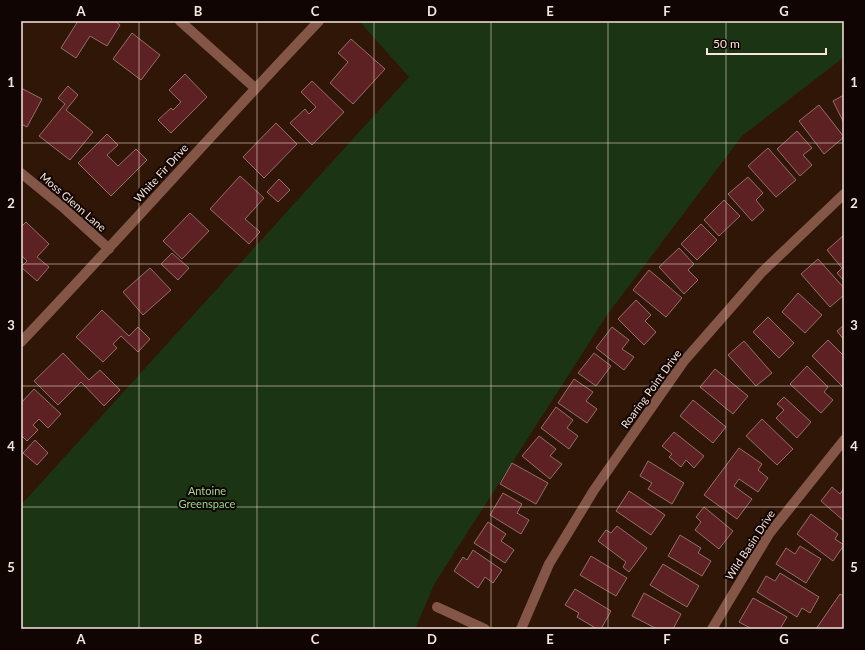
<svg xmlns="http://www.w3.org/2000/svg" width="865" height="650" font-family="Lato,sans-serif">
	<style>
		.green { fill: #1a3414 }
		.building { fill: #5d2123; stroke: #946e6c }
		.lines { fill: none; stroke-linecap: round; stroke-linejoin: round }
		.minor { stroke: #845648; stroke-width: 10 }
		.grid { fill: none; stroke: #f8e5dc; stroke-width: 1; stroke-opacity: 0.55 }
		.labels { text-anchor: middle; stroke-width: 4; stroke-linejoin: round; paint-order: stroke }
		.street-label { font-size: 11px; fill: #f8e5dc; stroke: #100502 }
		.park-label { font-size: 11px; fill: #9cd98f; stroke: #100502 }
		.neatline { fill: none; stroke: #f8e5dc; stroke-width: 1.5 }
		.grid-label { font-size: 13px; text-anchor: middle; font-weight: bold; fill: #f8e5dc }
	</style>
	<rect width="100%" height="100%" fill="#301607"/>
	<polygon class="green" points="359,21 844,21 844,57 742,136 607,315 435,583 415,629 21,629 21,505 409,77"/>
	<g class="building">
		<polygon points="78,21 115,21 120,25 107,46 90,36 76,58 61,48"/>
		<polygon points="132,33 160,55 141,80 113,59"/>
		<polygon points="351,39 385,69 353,104 330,83 348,62 338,53"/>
		<polygon points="185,74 207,97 171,133 158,120 171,108 173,110 181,102 169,90"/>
		<polygon points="312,81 344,112 312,145 290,123 305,109 309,114 316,107 301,92"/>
		<polygon points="68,86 78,95 66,110 93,132 70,160 39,136 65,104 58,98"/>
		<polygon points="21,88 42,99 27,127 21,124"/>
		<polygon points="844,95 844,123 833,101"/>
		<polygon points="819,105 844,137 824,154 799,121"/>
		<polygon points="276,123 297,144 264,178 243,157"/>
		<polygon points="797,131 812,148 803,155 812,165 800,176 777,149"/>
		<polygon points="107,134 118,145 107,155 118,166 136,149 147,160 111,196 78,163"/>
		<polygon points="768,148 796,180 776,197 748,166"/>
		<polygon points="240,176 264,198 245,219 260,232 249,244 210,209"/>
		<polygon points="748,177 763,193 756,200 764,210 752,221 728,194"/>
		<polygon points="279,179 290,190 278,202 267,192"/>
		<polygon points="724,200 740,216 719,236 704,220"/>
		<polygon points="190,213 209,231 182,259 163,241"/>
		<polygon points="26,222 49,244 37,257 49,267 37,281 21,267 27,261 21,255 21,227"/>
		<polygon points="701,224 717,240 697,260 681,244"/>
		<polygon points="844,235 844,281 837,273 842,268 827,250"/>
		<polygon points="679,248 694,264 688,270 698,280 684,294 659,267"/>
		<polygon points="172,253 189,268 178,280 161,264"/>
		<polygon points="818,259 844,288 844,295 830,307 801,274"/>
		<polygon points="150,268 171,290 143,315 123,292"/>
		<polygon points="649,270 682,298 666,317 633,290"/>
		<polygon points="798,293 822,315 805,333 782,312"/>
		<polygon points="636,300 651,315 645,321 656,332 644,345 618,319"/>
		<polygon points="102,310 129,336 138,327 150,339 138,352 121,336 113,344 117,348 103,362 76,337"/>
		<polygon points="768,317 794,343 779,358 753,332"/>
		<polygon points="844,325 844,340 837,331"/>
		<polygon points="612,327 629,340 622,349 634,357 624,370 596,348"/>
		<polygon points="828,340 844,356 843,387 812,356"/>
		<polygon points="744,341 772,373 756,386 728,355"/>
		<polygon points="63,353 89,380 100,370 120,390 104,406 81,382 58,405 34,381"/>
		<polygon points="594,353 611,366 596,386 578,373"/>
		<polygon points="807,366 828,387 824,392 833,400 821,413 790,384"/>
		<polygon points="715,369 748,396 733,414 700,387"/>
		<polygon points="574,379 593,392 586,401 597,409 587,423 558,403"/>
		<polygon points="34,389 61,414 48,428 39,419 33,425 38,430 27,441 21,435 21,403"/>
		<polygon points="784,397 811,422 797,438 776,418 784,410 777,404"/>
		<polygon points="693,400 726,427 713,443 680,416"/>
		<polygon points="556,407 573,420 567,428 578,436 569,449 541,428"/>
		<polygon points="762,419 793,449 777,465 746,436"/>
		<polygon points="674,432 704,456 694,468 686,460 681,467 669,457 672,454 662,446"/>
		<polygon points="539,436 556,449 550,456 562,464 550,479 522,456"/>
		<polygon points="35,440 48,453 37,465 23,453"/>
		<polygon points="739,448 762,464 758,470 768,478 758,492 739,479 734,486 752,499 737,519 704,495"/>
		<polygon points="648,461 684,483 672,504 648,489 652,483 640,476"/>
		<polygon points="512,463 548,483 536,504 500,484"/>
		<polygon points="832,487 840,494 844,488 844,521 821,501"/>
		<polygon points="629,491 665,515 651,535 616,511"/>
		<polygon points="503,493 522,504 517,513 529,520 521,534 490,515"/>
		<polygon points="704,507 733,531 719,549 695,530 701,522 696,517"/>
		<polygon points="811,514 838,534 835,539 844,545 833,561 797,534"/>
		<polygon points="488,522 506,534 501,541 514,550 505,563 474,543"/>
		<polygon points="617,526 647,548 629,572 623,567 626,562 598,541 606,530 611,533"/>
		<polygon points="680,535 701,548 698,553 711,561 702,576 668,556"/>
		<polygon points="800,546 821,559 806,583 776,564 786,548 795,554"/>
		<polygon points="473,550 502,570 493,583 485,577 478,588 454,571 463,557 467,560"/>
		<polygon points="591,556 627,578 616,596 580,575"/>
		<polygon points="663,564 699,586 687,607 650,585"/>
		<polygon points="780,573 819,597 810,613 802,608 797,617 757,592 766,576 775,581"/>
		<polygon points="575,589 611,611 601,629 597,629 577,617 579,613 565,605"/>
		<polygon points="644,593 681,614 673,629 657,629 632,616"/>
		<polygon points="840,594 844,596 844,629 816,629"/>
		<polygon points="753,598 787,617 780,629 752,629 739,622"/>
	</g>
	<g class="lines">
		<g class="minor">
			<polyline points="180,21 255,88"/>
			<polyline points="21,173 65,209 109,249"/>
			<path d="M21,342C122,236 218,127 319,21"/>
			<polyline points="437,607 485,629"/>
			<polyline points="521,629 549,564 594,490 684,361 761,273 844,194"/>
			<polyline points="712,629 769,534 844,440"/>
		</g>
	</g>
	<path class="grid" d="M139,21V629M257,21V629M374,21V629M491,21V629M608,21V629M726,21V629M21,143H844M21,264H844M21,386H844M21,507H844"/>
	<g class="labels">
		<g class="street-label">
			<text transform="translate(161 173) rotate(-48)" y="4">White Fir Drive</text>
			<text transform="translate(73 202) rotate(41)" y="4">Moss Glenn Lane</text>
			<text transform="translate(651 389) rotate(-54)" y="4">Roaring Point Drive</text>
			<text transform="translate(750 545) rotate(-57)" y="4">Wild Basin Drive</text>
		</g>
		<g class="park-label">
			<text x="207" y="495">Antoine<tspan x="207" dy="13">Greenspace</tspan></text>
		</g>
	</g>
	<rect width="865" height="650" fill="none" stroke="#100502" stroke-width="44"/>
	<path d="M707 48v6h119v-6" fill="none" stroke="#f8e5dc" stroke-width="2"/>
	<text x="713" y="48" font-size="12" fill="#f8e5dc" stroke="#100502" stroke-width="3" paint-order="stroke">50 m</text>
	<rect x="22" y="22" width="821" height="606" class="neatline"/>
	<g class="grid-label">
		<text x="81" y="16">A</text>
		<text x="198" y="16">B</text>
		<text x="315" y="16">C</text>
		<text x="432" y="16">D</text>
		<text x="550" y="16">E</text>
		<text x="667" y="16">F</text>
		<text x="784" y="16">G</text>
		<text x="11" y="87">1</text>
		<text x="854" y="87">1</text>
		<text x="11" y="208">2</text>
		<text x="854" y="208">2</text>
		<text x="11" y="330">3</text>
		<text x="854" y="330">3</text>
		<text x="11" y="451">4</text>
		<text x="854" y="451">4</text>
		<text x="11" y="572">5</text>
		<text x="854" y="572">5</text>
		<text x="81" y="644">A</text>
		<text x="198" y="644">B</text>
		<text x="315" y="644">C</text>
		<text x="432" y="644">D</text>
		<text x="550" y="644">E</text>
		<text x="667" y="644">F</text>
		<text x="784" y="644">G</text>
	</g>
</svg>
